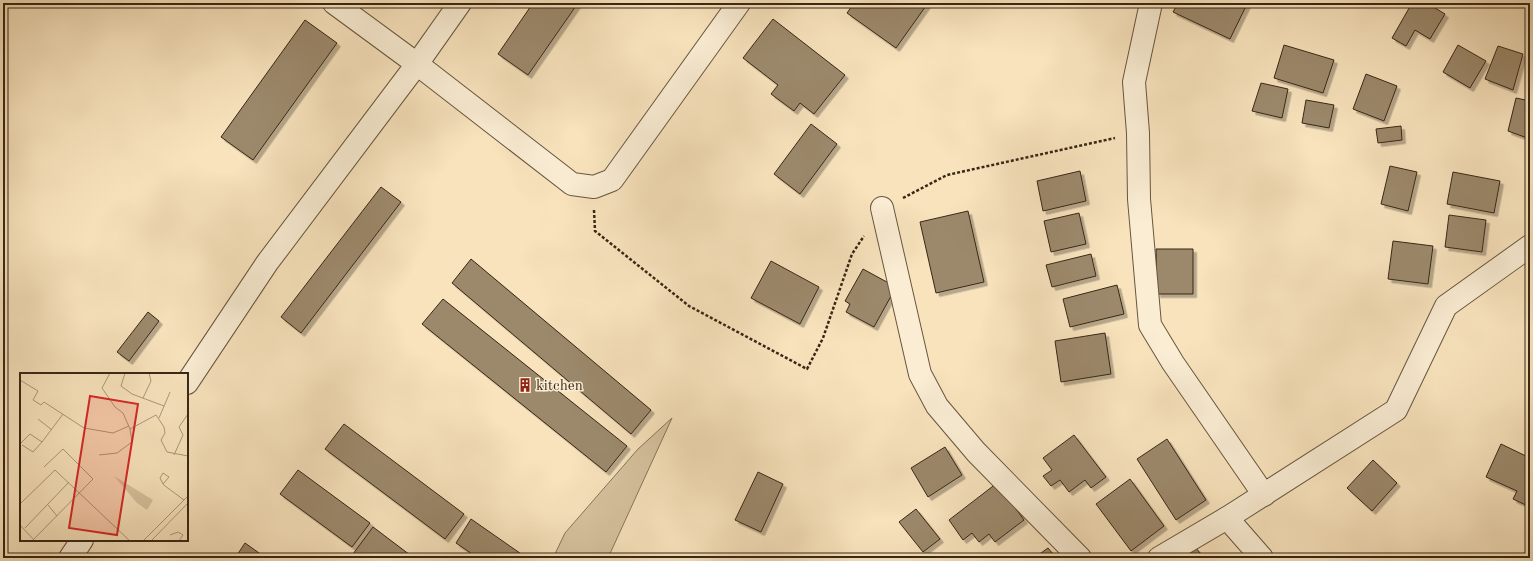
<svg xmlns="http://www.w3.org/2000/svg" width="1533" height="561" font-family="'Old Standard TT',serif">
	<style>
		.green { fill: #d7c3a0; stroke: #88755a }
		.building { fill: #9c896c; stroke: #382714; filter: url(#shadow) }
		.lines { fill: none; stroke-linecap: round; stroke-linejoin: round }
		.minor-casing { stroke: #68563e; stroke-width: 24 }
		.path { stroke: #382714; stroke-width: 2.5; stroke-dasharray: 3 2; stroke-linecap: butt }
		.minor { stroke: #faedd4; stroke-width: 22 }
		.labels { text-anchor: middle; stroke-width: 3; stroke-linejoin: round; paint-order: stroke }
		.poi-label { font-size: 15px; fill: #382714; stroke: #faedd4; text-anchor: start }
		.inset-road { fill: none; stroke: #ab9879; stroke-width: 1 }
		.view { fill: #d62828; fill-opacity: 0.15; stroke: #d62828; stroke-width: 2 }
		.inset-edge { fill: none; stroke: #382714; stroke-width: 2 }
	</style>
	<defs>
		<filter id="shadow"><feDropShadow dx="3.5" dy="3.5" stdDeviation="0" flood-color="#0004"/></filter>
	</defs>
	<rect width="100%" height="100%" fill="#f8e3bd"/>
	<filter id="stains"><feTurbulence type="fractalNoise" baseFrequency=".005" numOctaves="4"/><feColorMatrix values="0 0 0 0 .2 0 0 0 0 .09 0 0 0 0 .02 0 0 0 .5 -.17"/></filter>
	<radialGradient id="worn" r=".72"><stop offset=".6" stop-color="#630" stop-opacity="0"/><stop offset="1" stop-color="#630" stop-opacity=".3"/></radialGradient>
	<polygon class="green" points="672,418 608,558 553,558 565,533 638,449"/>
	<g class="building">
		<polygon points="533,3 578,3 528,75 498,54"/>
		<polygon points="854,3 928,3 896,48 847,13"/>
		<polygon points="1178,3 1244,3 1247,4 1230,39 1173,12"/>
		<polygon points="1412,3 1427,3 1445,14 1430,39 1415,30 1406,46 1392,38"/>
		<polygon points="773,19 845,75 814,114 800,103 794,111 771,94 778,85 743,58"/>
		<polygon points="305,20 337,43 253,160 221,137"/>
		<polygon points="1284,45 1334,60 1323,93 1274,78"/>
		<polygon points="1458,45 1486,61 1470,88 1443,72"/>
		<polygon points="1498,46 1523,54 1513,90 1485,79"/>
		<polygon points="1366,74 1397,86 1384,121 1353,109"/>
		<polygon points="1261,83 1288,89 1282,118 1252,111"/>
		<polygon points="1516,98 1530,101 1530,139 1508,131"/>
		<polygon points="1306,100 1334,105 1329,128 1302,123"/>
		<polygon points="811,124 837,144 800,194 774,174"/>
		<polygon points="1401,126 1402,140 1378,143 1376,129"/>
		<polygon points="1390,166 1417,172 1408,211 1381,204"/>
		<polygon points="1080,171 1086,201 1043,211 1037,181"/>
		<polygon points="1453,172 1500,181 1494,213 1447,204"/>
		<polygon points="381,187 401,202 301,333 281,317"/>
		<polygon points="968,211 984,282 936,293 920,222"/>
		<polygon points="1079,213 1086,244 1051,252 1044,221"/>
		<polygon points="1449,215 1486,220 1482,252 1445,247"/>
		<polygon points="1393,241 1433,246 1428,284 1388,279"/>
		<polygon points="1156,249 1193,249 1193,294 1157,294"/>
		<polygon points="1091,254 1096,276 1052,287 1046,265"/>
		<polygon points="471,259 651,410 631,434 452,283"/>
		<polygon points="771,261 819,287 800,324 751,298"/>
		<polygon points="863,269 896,287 874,327 846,312 850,304 845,301"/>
		<polygon points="1117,285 1124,314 1070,327 1063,299"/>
		<polygon points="443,299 627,446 606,472 422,324"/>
		<polygon points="148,312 159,321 129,361 117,352"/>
		<polygon points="1105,333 1111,374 1061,382 1055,341"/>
		<polygon points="344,424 464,514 445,539 325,449"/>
		<polygon points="1074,435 1106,477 1091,488 1085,480 1069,492 1060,480 1051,486 1043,476 1052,470 1043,458"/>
		<polygon points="1167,439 1206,500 1176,520 1137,459"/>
		<polygon points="1501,444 1530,458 1530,507 1513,499 1517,491 1486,477"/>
		<polygon points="945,447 962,475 928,497 911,468"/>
		<polygon points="1373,460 1397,483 1372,511 1347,488"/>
		<polygon points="298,470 370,523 352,547 280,494"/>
		<polygon points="758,472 783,484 761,532 735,520"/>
		<polygon points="1130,479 1164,526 1131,551 1096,504"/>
		<polygon points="997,483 1024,520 995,542 989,534 979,542 972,533 963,540 949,520"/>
		<polygon points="916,509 940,539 923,552 899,522"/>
		<polygon points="471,519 527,558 478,558 456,543"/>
		<polygon points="373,527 414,558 358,558 353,554"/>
		<polygon points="245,543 266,558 235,558"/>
		<polygon points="1048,548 1056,558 1034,558"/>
		<polygon points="1196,548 1204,558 1184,558"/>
	</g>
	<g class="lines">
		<defs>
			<g id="minor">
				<polyline points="334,3 417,64 572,184 594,187 612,180 739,3"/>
				<polyline points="1151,3 1134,82 1138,133 1139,199 1150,325 1173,363 1264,495"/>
				<polyline points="882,208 920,374 937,406 976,452 1080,558"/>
				<polyline points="187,383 267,263 417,64 460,3"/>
				<polyline points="70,558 82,540"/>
				<polyline points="1159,558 1227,518"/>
				<polyline points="1262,558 1227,518 1396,410 1446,306 1530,246"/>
			</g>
		</defs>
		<use href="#minor" class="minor-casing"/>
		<g class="path">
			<polyline points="903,198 947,175 1115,138"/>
			<polyline points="594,210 595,231 689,306 807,369 823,338 852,254 864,236"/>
		</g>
		<use href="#minor" class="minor"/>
	</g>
	<defs>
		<symbol id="building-bare" viewBox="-9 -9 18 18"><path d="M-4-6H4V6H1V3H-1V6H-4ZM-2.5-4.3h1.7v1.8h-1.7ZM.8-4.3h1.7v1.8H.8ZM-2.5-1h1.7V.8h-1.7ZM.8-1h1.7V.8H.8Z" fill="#8f2418" stroke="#faedd4" stroke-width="2.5" paint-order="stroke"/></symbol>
	</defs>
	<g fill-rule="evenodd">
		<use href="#building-bare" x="515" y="375" width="20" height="20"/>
	</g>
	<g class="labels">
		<g class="poi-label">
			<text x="536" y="390">kitchen</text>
		</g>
	</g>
	<g transform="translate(20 373)">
		<rect width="168" height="168" fill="#f8e3bd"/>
		<path d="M94,103L133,127L127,137L117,130Z" fill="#d7c3a0"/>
		<path class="inset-road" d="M90,0L82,15L95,34L103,40L110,56L136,42L144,54L145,60L141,67L147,79L168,83M105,0L101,13L112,21L144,33M0,7L18,18L13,27L21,32L24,29L64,55L93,60L109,53M123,25L131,8L129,0M139,45L150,19M18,46L32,57M0,71L10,61L22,69L43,41M2,72L13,79L22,69M79,82L97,80L112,69L110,56M154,82L163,62L159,54L168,41M143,111L149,104L143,100L140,105L143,111L145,113L164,127M0,131L35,97L110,168M28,132L37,143M0,152L14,167M5,155L49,109M150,162L158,159L163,162L159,168M12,168L73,106L43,76L24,94M123,168L168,123M131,168L168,130"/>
		<path class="view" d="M70,23L118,31L97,162L49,155Z"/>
		<rect width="168" height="168" class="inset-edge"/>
	</g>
	<rect width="1533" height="561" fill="none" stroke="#f8e3bd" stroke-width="16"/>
	<rect x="4" y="4" width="1525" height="553" fill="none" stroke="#382714" stroke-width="2"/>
	<rect x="8" y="8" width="1517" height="545" fill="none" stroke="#382714"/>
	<rect width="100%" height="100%" filter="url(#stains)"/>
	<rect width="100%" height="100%" fill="url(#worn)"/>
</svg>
